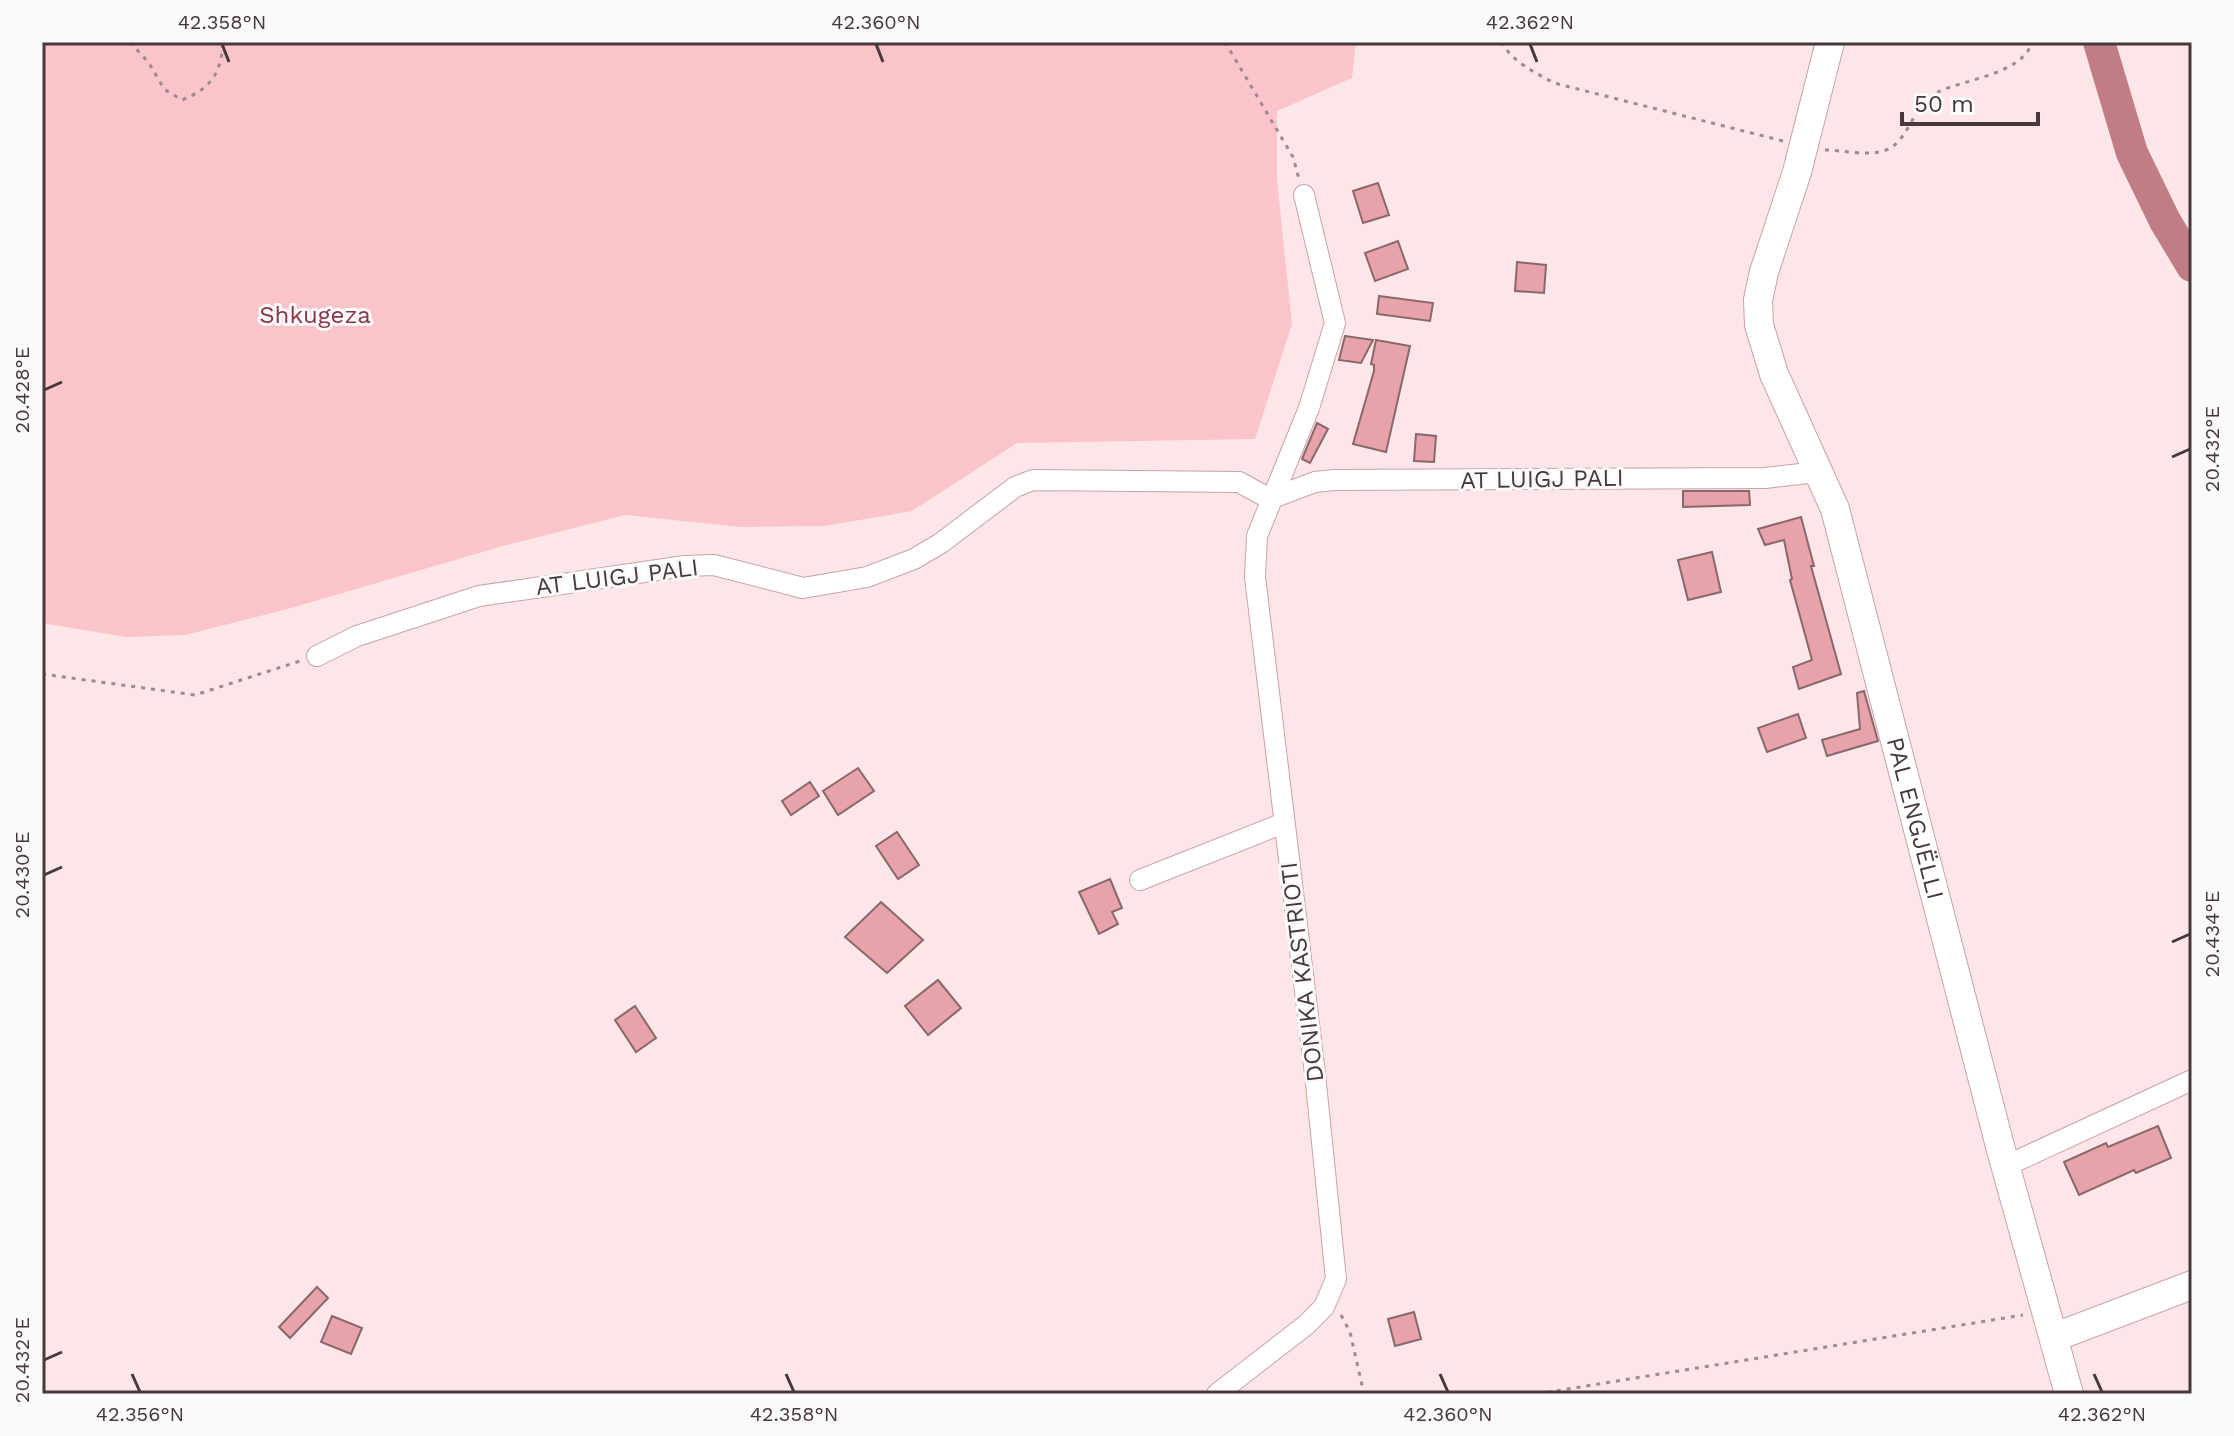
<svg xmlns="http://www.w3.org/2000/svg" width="2234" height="1436" font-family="'Work Sans',sans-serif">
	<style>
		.green { fill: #fbc4ca }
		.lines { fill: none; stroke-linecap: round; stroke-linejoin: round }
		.river { stroke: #c07d85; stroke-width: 32 }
		.building { fill: #e8a2aa; stroke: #89676b; stroke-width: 2 }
		.street-casing { stroke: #c7a3a7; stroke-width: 22 }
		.secondary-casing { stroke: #c7a3a7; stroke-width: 30 }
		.path { stroke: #9d8a8c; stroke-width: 3; stroke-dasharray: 4 6; stroke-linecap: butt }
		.street { stroke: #fff; stroke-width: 20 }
		.secondary { stroke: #fff; stroke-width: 28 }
		.ticks { fill: none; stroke: #473839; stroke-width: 3 }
		.labels { text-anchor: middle; stroke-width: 6; stroke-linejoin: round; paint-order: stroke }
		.park-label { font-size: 24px; fill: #893645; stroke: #fafafa }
		.street-label { font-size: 24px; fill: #473839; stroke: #fafafa }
		.neatline { fill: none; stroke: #473839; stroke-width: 3 }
		.ticks-label { font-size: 20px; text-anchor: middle; fill: #473839 }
	</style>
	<rect width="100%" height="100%" fill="#fde6e8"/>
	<polygon class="green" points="42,42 1356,42 1352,78 1277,111 1277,180 1292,324 1255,439 1017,443 912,511 825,526 741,527 625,515 503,546 291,608 185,635 126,637 42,623"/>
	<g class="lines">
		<polyline class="river" points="2099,42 2132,153 2165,221 2192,266"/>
	</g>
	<g class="building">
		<polygon points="1378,183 1389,215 1363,223 1353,191"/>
		<polygon points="1398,241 1408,269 1375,281 1365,253"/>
		<polygon points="1517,262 1546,265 1544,293 1515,291"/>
		<polygon points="1379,296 1433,303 1430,321 1377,314"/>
		<polygon points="1345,336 1373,340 1361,363 1339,360"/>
		<polygon points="1376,340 1410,346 1386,452 1353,444 1374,371 1374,365 1371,364"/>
		<polygon points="1317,423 1328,429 1310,463 1302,459"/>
		<polygon points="1416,434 1436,436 1434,462 1414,461"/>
		<polygon points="1683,491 1749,491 1750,505 1683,507"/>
		<polygon points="1801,517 1814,566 1811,566 1841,674 1799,689 1793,667 1812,660 1790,580 1792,579 1784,540 1765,545 1758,529"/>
		<polygon points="1712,552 1721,592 1688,600 1678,560"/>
		<polygon points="1864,691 1878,741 1827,756 1822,740 1860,729 1857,693"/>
		<polygon points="1798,714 1806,738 1767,752 1758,728"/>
		<polygon points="858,768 874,791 838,815 823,791"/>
		<polygon points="810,782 819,796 791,815 782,801"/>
		<polygon points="897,832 919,865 898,879 876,846"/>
		<polygon points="1110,879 1122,908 1112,912 1118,924 1099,934 1079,892"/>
		<polygon points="881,902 923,940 887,973 845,937"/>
		<polygon points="938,980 961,1008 928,1035 905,1006"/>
		<polygon points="635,1006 656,1038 636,1052 615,1020"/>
		<polygon points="2158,1126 2171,1158 2136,1173 2134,1170 2079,1195 2064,1162 2106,1143 2108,1147"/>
		<polygon points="317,1287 328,1298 290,1338 279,1327"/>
		<polygon points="1414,1312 1421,1339 1395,1346 1388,1319"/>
		<polygon points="332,1316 362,1328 351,1354 321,1342"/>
	</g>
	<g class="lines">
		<defs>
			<g id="street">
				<polyline points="317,656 357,636 479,596 685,566 714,565 803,588 867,577 914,559 941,543 1015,487 1033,480 1239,482 1270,499 1315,482 1334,480 1765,478 1818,472"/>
				<polyline points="1140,880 1284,823"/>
				<polyline points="2008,1165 2192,1080"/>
				<polyline points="1217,1394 1306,1325 1324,1307 1336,1279 1315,1074 1255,577 1257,536 1309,408 1335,323 1304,195"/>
			</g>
			<g id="secondary">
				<path id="s1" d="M1830,42L1797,172L1764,272L1758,300L1759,325L1774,374L1835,509L2001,1150L2069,1394"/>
				<polyline points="2055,1337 2192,1285"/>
			</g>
		</defs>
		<use href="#street" class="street-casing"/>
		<use href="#secondary" class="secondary-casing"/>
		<g class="path">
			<path d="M130,42L149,63L164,89L182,100C211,88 221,74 223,42"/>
			<polyline points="1225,42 1293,157 1299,179"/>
			<path d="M1501,42C1513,62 1534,72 1554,83L1783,141"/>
			<path d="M1825,150C1842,150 1869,157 1886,150C1910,141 1913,102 1938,92C1965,79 2023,74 2032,42"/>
			<polyline points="42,674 195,695 300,661"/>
			<polyline points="1341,1315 1350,1332 1364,1394"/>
			<polyline points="1537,1394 2023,1315"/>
		</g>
		<use href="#street" class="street"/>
		<use href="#secondary" class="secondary"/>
	</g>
	<path class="ticks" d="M222,44L229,62M876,44L883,62M1530,44L1537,62M44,390L62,382M2172,457L2190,449M44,875L62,867M2172,942L2190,934M44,1360L62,1352M132,1374L140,1392M786,1374L794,1392M1440,1374L1448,1392M2094,1374L2102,1392"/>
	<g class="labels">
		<g class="park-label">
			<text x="315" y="323">Shkugeza</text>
		</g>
		<g class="street-label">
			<text transform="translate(1542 479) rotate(-1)" y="8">AT LUIGJ PALI</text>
			<text transform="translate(617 577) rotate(-7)" y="8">AT LUIGJ PALI</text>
			<text dy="8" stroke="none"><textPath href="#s1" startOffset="812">PAL ENGJËLLI</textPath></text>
			<text transform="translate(1302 972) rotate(-97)" y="8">DONIKA KASTRIOTI</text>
		</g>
	</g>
	<rect width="2234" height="1436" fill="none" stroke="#fafafa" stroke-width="88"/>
	<path d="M1902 112v12h136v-12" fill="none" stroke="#473839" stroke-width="4"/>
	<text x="1914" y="112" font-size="24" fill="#473839" stroke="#fafafa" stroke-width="6" paint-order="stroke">50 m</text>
	<rect x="44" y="44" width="2146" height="1348" class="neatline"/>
	<g class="ticks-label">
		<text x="222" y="29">42.358°N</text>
		<text x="876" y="29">42.360°N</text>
		<text x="1530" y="29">42.362°N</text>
		<text transform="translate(22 390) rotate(-90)" y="7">20.428°E</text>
		<text transform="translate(2212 449) rotate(-90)" y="7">20.432°E</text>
		<text transform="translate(22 875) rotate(-90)" y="7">20.430°E</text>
		<text transform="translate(2212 934) rotate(-90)" y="7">20.434°E</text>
		<text transform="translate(22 1360) rotate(-90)" y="7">20.432°E</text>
		<text x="140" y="1421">42.356°N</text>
		<text x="794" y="1421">42.358°N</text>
		<text x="1448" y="1421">42.360°N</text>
		<text x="2102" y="1421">42.362°N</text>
	</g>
</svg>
